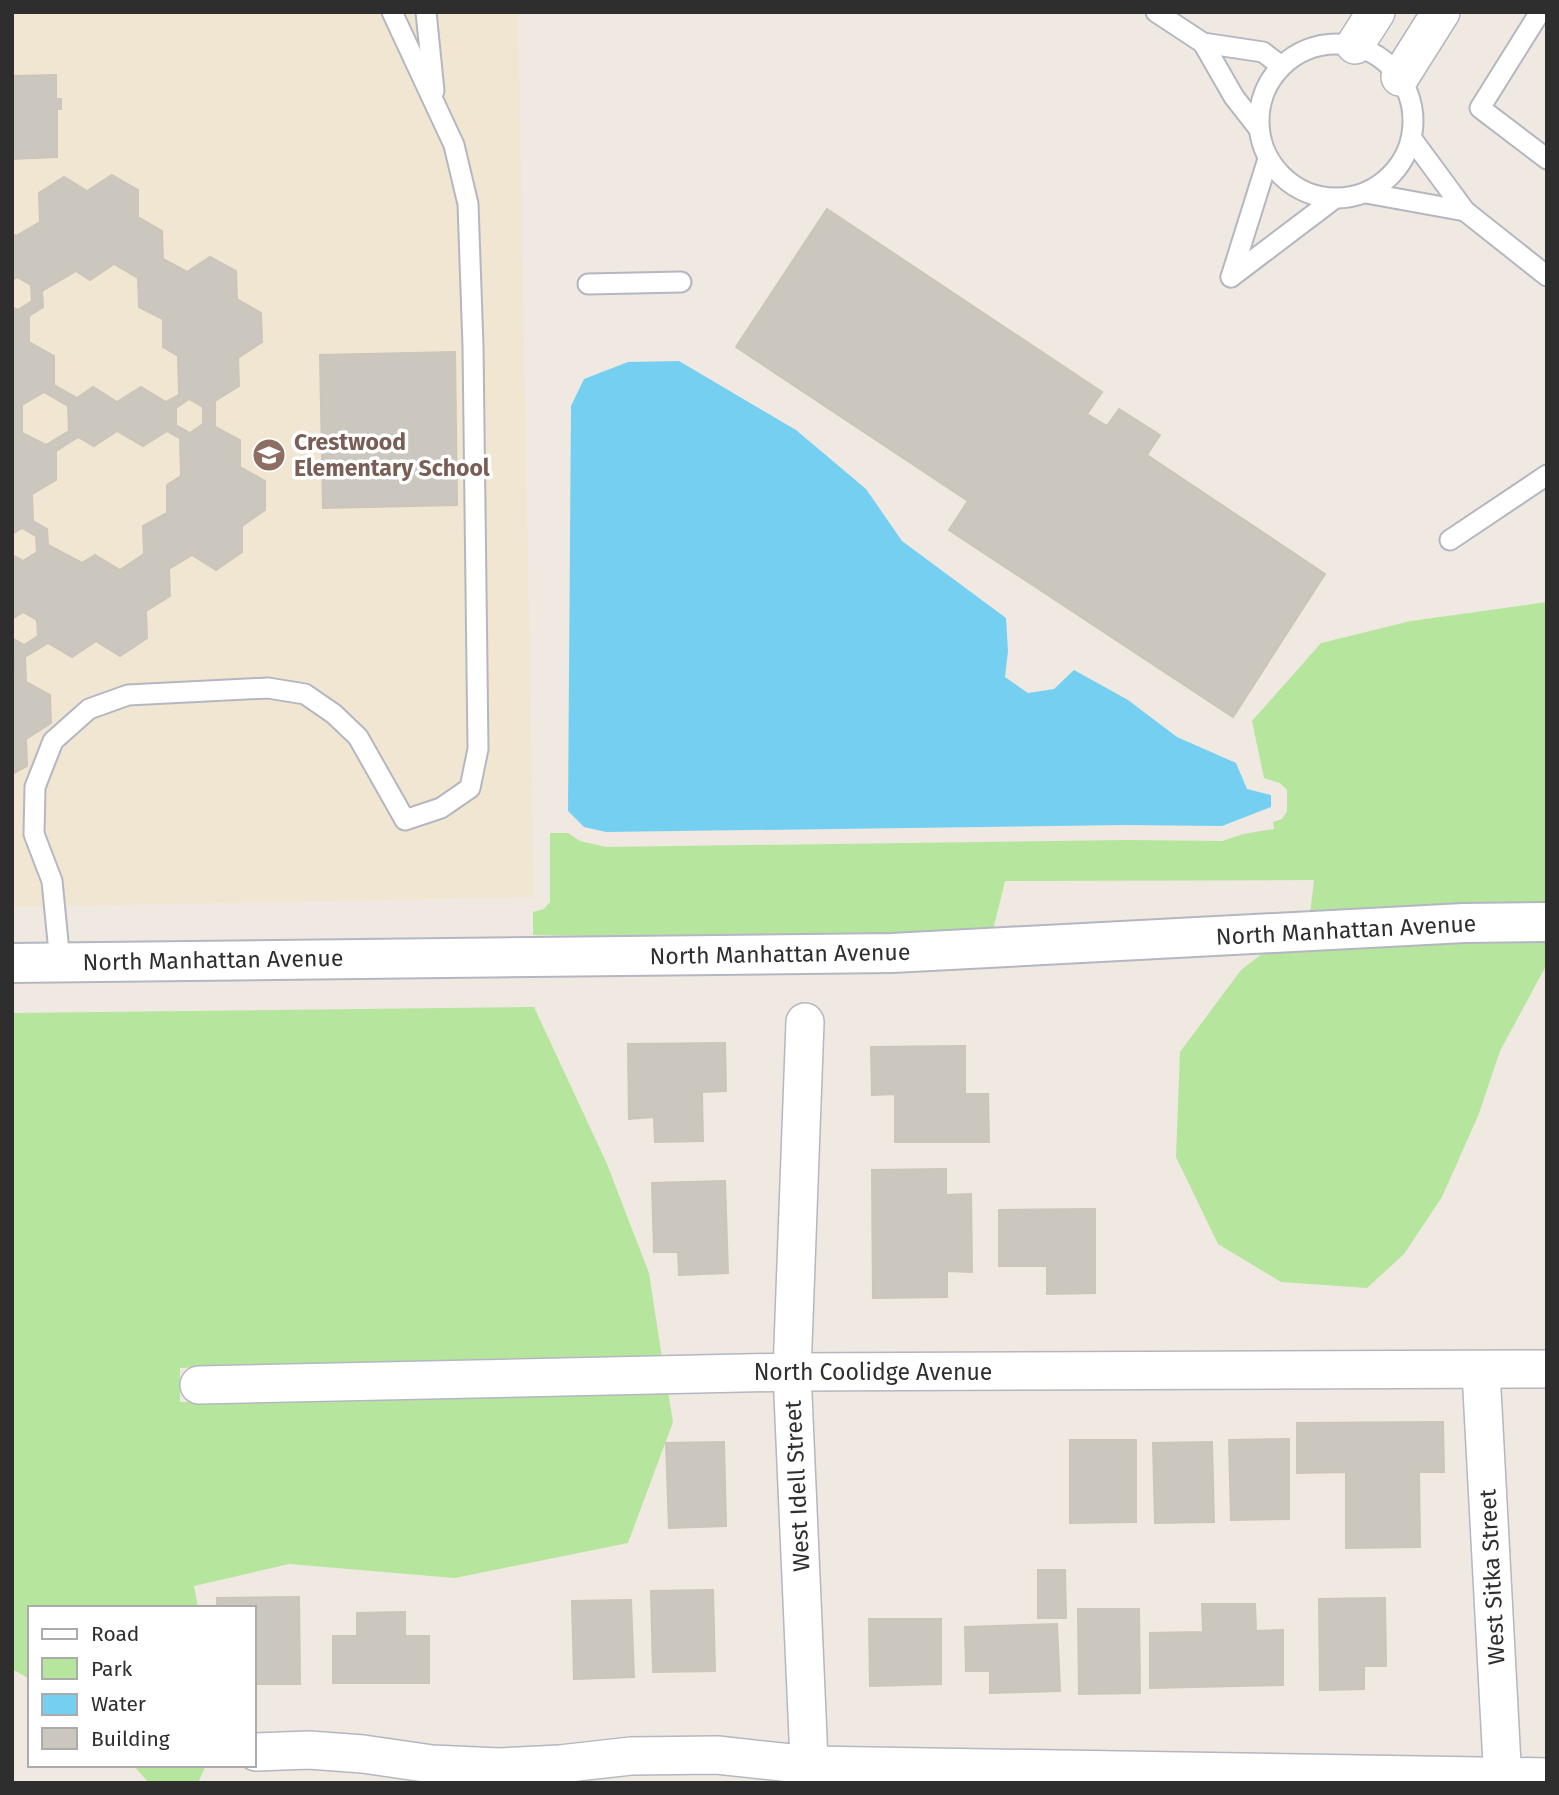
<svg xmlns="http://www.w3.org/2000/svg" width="1559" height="1795" font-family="'Fira Sans',sans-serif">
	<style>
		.education { fill: #f0e6d1 }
		.green { fill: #b6e59e }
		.water { fill: #75cff0 }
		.building { fill: #cbc7bf; stroke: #cbc5ba; stroke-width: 2; fill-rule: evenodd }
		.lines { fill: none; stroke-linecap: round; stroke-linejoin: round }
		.lane-casing { stroke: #b4b7c1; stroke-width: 23 }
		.street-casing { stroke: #b4b7c1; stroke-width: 40 }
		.secondary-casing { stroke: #b4b7c1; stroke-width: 42 }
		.lane { stroke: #fff; stroke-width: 19 }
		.street { stroke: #fff; stroke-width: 37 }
		.secondary { stroke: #fff; stroke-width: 38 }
		.labels { text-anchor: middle; stroke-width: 7; stroke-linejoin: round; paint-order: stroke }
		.education-label { font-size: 23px; font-weight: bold; fill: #785e54; stroke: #fff; text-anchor: start }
		.street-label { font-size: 23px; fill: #2e2e2e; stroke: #fff }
	</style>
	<rect width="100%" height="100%" fill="#efe9e1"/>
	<polygon class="education" points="12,12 518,12 534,897 12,907"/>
	<g class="green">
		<path d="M1547,602V905L1310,914L1314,880L1005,881L993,930C840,939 687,938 533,935V912L544,909L550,902V833H568L580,841L606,847L1126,840L1222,841L1243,834L1274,829L1273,822L1282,819L1287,811V790L1280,783L1264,778L1252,721L1321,643L1411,621Z"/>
		<polygon points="1547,939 1547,964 1500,1051 1478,1116 1442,1197 1404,1254 1367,1288 1281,1282 1218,1244 1176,1157 1180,1052 1241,970 1267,950 1464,940"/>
		<polygon points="534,1007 607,1164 649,1273 662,1358 180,1368 180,1402 668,1392 673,1422 628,1543 455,1578 289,1564 194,1586 198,1608 30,1608 30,1679 12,1669 12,1013"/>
		<polygon points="133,1765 206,1765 198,1783 149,1783"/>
	</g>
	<polygon class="water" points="679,361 796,430 866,489 902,541 1006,618 1008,651 1005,677 1028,693 1054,689 1074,670 1128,700 1177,737 1236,763 1247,789 1271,795 1271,807 1222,826 1126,825 606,832 584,827 568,811 571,406 584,379 628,362"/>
	<g class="building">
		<polygon points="56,75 56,99 61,99 61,109 57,109 57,157 12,159 12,76"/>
		<path d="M112,175L138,190V217L162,231L163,259L187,272L210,257L236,271L237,299L261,313L262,342L238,358L239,386L215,401V427L240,440V467L265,481V510L242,526V552L216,570L192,555L169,569L170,596L146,611L147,638L120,656L96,641L72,657L48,643L25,657L26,682L50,695L51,723L26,739L27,766L12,774V680L15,679L12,638L24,645L38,636L37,620L23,612L12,619V555L23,561L37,552L36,536L22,528L12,534V307L18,310L32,301L31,285L17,277L12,280V234L16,236L40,222L39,193L64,177L87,191ZM114,264L138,278L139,307L163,319V347L178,356L179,395L166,402L141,387L117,402L93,387L77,398L54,385V356L29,342V316L43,307L42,291L76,271L90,280ZM44,392L68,406L69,431L46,445L22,433V405ZM189,399L203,407V424L190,433L176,425V408ZM117,431L143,446L167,431L180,438L181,476L167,485V513L143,526L144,554L120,570L95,555L82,563L48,545L47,529L33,521L32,494L56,480V451L78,437L94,446Z"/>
		<polygon points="827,209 1102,392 1087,414 1107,426 1119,409 1160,435 1147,455 1325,574 1233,717 949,530 968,501 736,347"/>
		<polygon points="455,352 457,505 323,508 320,355"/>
		<polygon points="725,1043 726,1091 702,1092 703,1141 655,1142 654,1117 629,1119 628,1044"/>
		<polygon points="965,1046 965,1094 988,1094 989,1142 895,1142 895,1094 872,1095 871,1047"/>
		<polygon points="946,1169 946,1195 971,1194 972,1272 947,1271 947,1297 873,1298 872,1170"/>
		<polygon points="725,1181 728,1273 679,1275 678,1252 654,1252 652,1183"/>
		<polygon points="1095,1209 1095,1293 1047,1294 1047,1266 999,1266 999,1210"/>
		<polygon points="1443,1422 1444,1472 1419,1472 1420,1547 1346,1548 1346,1472 1297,1473 1297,1423"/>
		<polygon points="1289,1439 1289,1519 1231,1520 1229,1440"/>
		<polygon points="1070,1440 1136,1440 1136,1522 1070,1523"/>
		<polygon points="724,1442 726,1526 669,1528 666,1443"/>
		<polygon points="1212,1442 1214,1522 1155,1523 1153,1443"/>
		<polygon points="1038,1570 1065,1570 1066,1618 1038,1618"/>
		<polygon points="713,1590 715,1671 653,1672 651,1591"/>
		<polygon points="299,1597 300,1684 254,1684 254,1608 217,1608 217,1598"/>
		<polygon points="1385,1598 1386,1666 1364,1666 1364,1689 1320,1690 1319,1599"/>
		<polygon points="631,1600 634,1677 574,1679 572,1601"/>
		<polygon points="1202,1604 1255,1604 1256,1631 1283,1630 1283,1685 1150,1688 1150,1633 1203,1632"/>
		<polygon points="1078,1609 1139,1609 1140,1693 1079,1694"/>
		<polygon points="405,1612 405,1636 429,1636 429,1683 333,1683 333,1636 357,1636 357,1613"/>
		<polygon points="869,1619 941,1619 941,1684 870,1686"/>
		<polygon points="1057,1624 1060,1691 990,1693 990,1671 966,1671 965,1627"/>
	</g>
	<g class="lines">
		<defs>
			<g id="lane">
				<polyline points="426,12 434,91"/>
				<polyline points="1156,12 1203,43 1263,52 1281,66"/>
				<polyline points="1540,12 1480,108 1547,159"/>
				<polyline points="1203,43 1234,97 1259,129"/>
				<circle cx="1336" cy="121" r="77"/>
				<polyline points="1412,139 1465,211 1547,276"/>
				<polyline points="1366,193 1465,211"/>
				<polyline points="1231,277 1334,199"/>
				<polyline points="1231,277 1268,159"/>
				<polyline points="588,284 681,282"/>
				<polyline points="1450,540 1547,475"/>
				<polyline points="60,962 52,881 34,834 35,787 53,741 89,709 128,695 268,688 305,694 334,714 358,737 405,820 441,808 470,788 478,749 473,346 468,204 454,145 392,12"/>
			</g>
			<g id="street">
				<polyline points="1355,45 1376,12"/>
				<polyline points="1400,77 1441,12"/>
				<polyline points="805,1022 792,1372 810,1783"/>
				<polyline points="1481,1371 1503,1783"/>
				<polyline points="199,1385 792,1372 1547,1369"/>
				<polyline points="256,1752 309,1750 363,1754 432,1764 499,1767 560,1764 631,1756 717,1755 810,1765 1547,1777"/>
			</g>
			<polyline id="secondary" points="12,963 892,953 1464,923 1547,922"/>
		</defs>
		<use href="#lane" class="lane-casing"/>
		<use href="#street" class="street-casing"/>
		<use href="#secondary" class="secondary-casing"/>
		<use href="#lane" class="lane"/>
		<use href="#street" class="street"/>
		<use href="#secondary" class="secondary"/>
	</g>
	<defs>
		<symbol id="school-disc" viewBox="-11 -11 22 22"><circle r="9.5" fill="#8d6e63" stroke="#fff"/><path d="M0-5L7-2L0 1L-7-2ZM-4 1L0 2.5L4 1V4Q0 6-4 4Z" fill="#fff"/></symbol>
	</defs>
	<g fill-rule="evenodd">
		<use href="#school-disc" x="250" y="436" width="38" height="38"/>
	</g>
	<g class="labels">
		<g class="education-label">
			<text x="294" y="450">Crestwood<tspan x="294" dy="26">Elementary School</tspan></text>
		</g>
		<g class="street-label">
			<text transform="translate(1346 930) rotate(-3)" y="8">North Manhattan Avenue</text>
			<text transform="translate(780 954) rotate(-1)" y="8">North Manhattan Avenue</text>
			<text transform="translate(213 960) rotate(-1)" y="8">North Manhattan Avenue</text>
			<text x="873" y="1380">North Coolidge Avenue</text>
			<text transform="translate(797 1486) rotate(-93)" y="8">West Idell Street</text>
			<text transform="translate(1492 1577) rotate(-93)" y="8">West Sitka Street</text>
		</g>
	</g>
	<rect width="1559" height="1795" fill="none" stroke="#2e2e2e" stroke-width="28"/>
	<rect x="28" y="1606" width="228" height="161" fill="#ffffff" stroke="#ababab" stroke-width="2"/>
	<rect x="42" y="1629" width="35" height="10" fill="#ffffff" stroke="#ababab" stroke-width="2"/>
	<text x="91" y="1641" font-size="21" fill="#2e2e2e">Road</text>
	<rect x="42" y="1658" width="35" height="21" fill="#b6e59e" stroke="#ababab" stroke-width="2"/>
	<text x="91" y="1676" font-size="21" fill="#2e2e2e">Park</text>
	<rect x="42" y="1694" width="35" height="21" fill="#75cff0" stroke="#ababab" stroke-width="2"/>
	<text x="91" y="1711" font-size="21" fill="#2e2e2e">Water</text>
	<rect x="42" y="1728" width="35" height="21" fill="#cbc7bf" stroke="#ababab" stroke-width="2"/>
	<text x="91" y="1746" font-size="21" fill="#2e2e2e">Building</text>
</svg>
